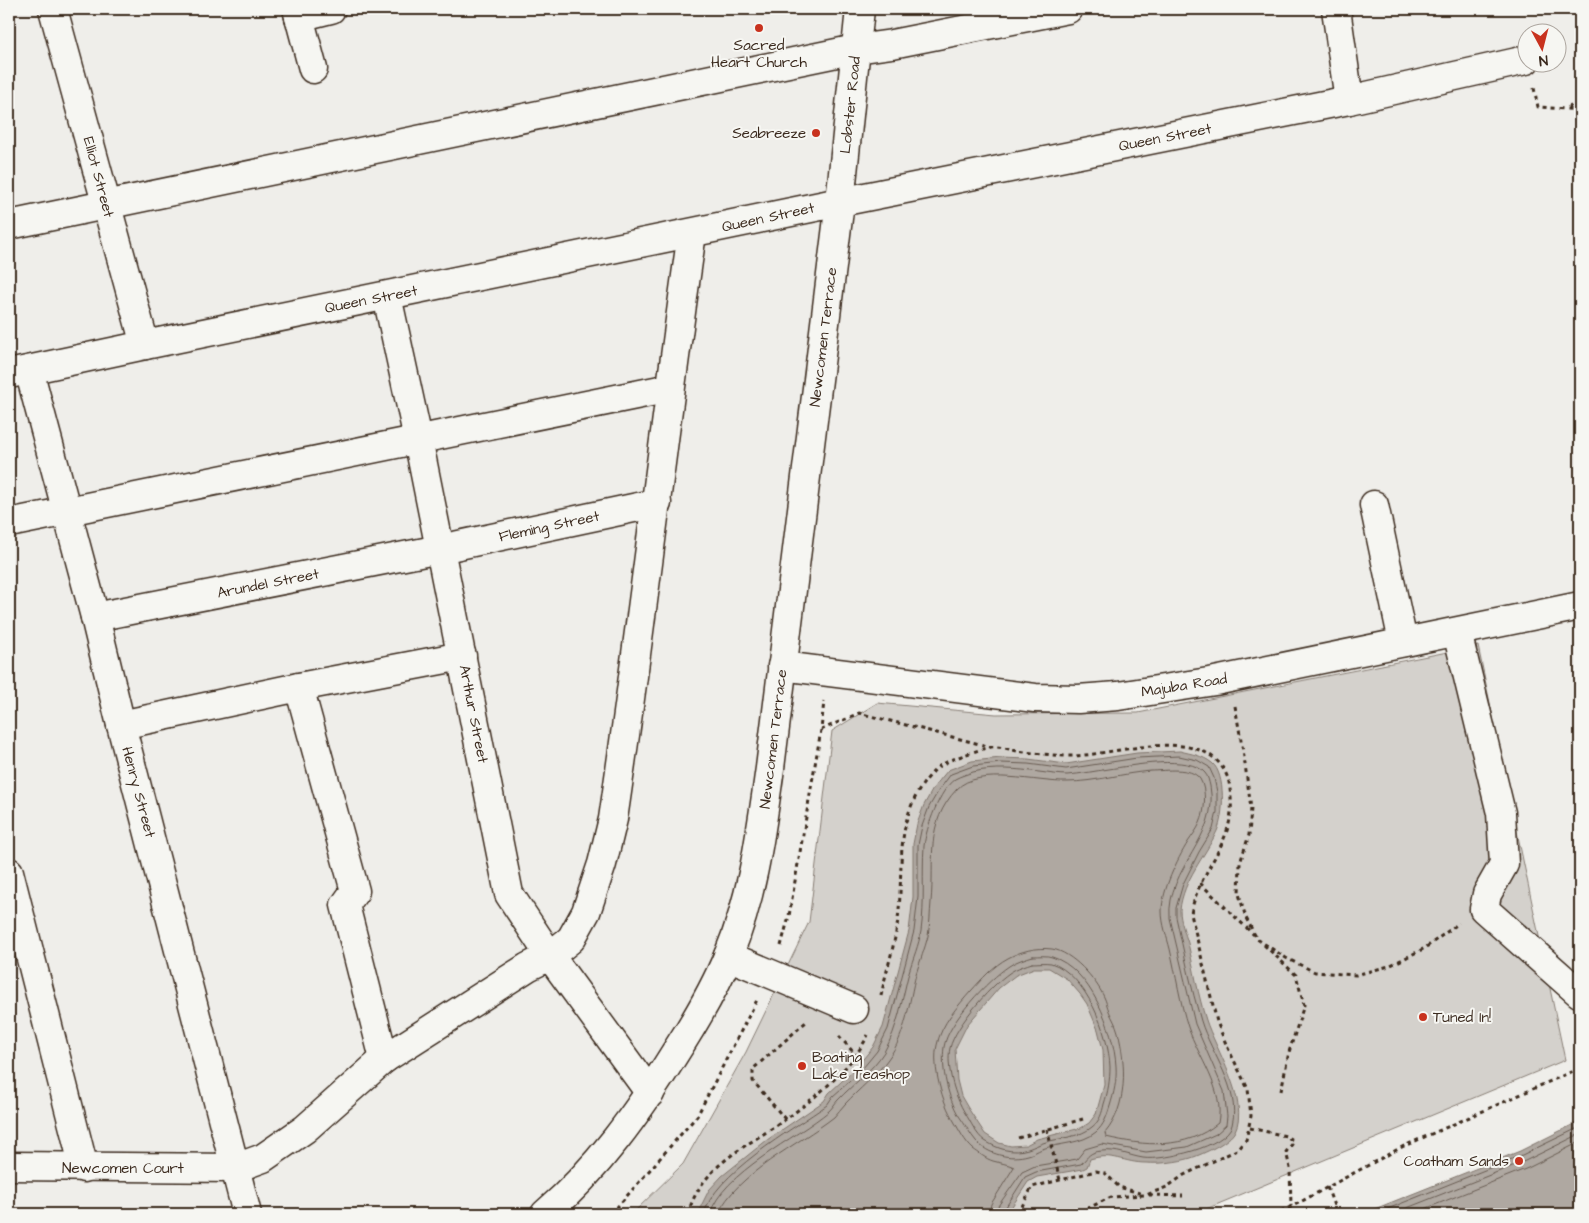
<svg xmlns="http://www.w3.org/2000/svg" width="1589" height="1223" font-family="'Architects Daughter',sans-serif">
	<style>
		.green { fill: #d4d1cc; stroke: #887e75 }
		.water { fill: #afa8a1; stroke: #81766d; fill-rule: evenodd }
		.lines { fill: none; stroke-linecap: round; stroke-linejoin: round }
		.shore { stroke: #695c52; stroke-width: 1 }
		.minor-casing { stroke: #3b2a1e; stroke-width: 31 }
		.path { stroke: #3b2a1e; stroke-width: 3; stroke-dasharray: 4 4; stroke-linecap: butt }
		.minor { stroke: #f6f6f2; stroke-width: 28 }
		.poi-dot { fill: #c8321e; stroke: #f6f6f2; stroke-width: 2 }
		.labels { text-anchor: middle; stroke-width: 4; stroke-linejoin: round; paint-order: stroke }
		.poi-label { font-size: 15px; fill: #3b2a1e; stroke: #f6f6f2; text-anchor: end }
		.street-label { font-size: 15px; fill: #3b2a1e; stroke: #f6f6f2 }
	</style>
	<rect width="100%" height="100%" fill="#efeeea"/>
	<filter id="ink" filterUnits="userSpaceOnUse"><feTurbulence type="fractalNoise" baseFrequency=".02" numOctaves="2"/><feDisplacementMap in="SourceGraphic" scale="10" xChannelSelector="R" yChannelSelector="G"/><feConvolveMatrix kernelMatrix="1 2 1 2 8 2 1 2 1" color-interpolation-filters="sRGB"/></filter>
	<g filter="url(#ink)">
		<polygon class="green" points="1478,646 1565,1060 1194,1214 632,1214 683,1164 746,1052 809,922 832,731 877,703 996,714 1138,713"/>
		<g class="water">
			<path d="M1180,751C1191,754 1202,755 1212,763C1226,774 1224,816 1217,831C1205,857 1183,880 1180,910C1180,921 1185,933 1188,943C1194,969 1198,995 1206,1020C1215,1048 1250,1102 1235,1131C1230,1142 1203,1154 1191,1158C1178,1162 1160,1164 1146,1163C1124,1163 1113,1152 1090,1159L1087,1167L1083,1169L1037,1177L1028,1182L1007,1214H699L701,1206L709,1190L722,1176L767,1140L824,1101L829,1093L854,1070L873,1047L883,1027L909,931L913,897V844L917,824L924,805L934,787L948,770L972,761L1001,758L1028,759L1066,764L1137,753ZM1034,968H1049L1067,979L1080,994L1087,1004L1098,1030L1103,1050L1104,1085L1096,1114L1089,1123L1081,1128L1037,1139L1026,1145L1011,1146L999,1143L985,1134L968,1108L961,1096L957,1080L955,1049L967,1025L999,988L1016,975Z"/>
			<polygon points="1580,1121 1580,1214 1362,1214 1520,1151"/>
		</g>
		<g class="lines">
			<g class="shore">
				<path d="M1033,956C1039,956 1047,955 1052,957C1090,968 1114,1030 1116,1066C1117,1080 1114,1093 1110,1106C1107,1116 1104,1125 1096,1132C1082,1144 1059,1143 1042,1149C1037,1151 1033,1154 1028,1155C1011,1160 988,1155 976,1141C970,1134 965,1124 959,1116C948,1098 941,1069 944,1047C948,1022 988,980 1009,966C1016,961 1026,958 1033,956Z"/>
				<path d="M1032,963C1037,963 1045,962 1051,963C1086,974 1109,1034 1110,1067C1110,1080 1108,1092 1104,1104C1102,1113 1100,1121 1092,1127C1081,1137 1060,1138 1046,1142C1039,1144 1034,1147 1028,1149C1012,1154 998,1149 985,1141C976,1135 971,1122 965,1113C955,1097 946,1067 950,1048C955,1026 994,981 1014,970C1020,967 1026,965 1032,963Z"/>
				<path d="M704,1214C713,1175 793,1129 827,1105L833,1096L858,1074L877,1051L888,1029L914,931L918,897V845L922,826L929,807L939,790L951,774L973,766L1001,763L1028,764L1066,769L1137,758L1179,756L1197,760L1209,767L1214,778L1217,792V812L1213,829L1199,852L1183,884L1176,908V917C1184,952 1191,988 1201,1021C1211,1054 1241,1089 1232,1125C1226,1147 1163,1161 1143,1158C1130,1156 1116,1149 1102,1151C1089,1152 1089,1156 1081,1164L1036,1172L1025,1177L1004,1210L1003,1214"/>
				<path d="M710,1214C722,1173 797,1138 829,1111C833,1107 835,1103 838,1100C853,1084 872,1071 884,1052C898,1028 902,999 909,972C913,958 919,945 921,931C925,902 922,874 924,846C926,828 940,789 955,779C960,776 968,774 973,772C993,767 1018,769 1039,772C1048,773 1058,775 1067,775C1081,774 1095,771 1109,769C1130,766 1190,754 1205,773C1208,776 1209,782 1210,786C1220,837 1166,868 1170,918L1195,1024L1224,1091L1227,1116L1226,1125L1216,1134L1187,1147L1146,1152L1102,1144L1085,1149L1077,1159L1035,1166L1022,1172L998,1206L997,1214"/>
				<path d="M718,1214C737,1173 798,1145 834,1117C838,1113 841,1108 845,1104C859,1089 876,1076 888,1059C906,1035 909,1002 916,974C920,961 925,948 928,936C930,925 930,913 931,902C935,860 924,824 957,789C978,766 1039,783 1067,782C1095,782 1123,773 1151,771C1165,771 1191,766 1200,779C1207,790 1205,812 1200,823C1197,830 1192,836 1188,842C1177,860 1162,890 1162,911C1162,924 1167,937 1170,949C1176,975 1180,1002 1188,1027C1198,1057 1225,1090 1218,1123C1186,1150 1144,1146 1106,1137L1105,1133C1128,1106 1126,1064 1118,1032C1116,1024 1112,1018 1109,1011C1107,1006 1106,1001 1104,997C1096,979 1072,952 1052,949C1036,947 1021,951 1008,958C993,966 982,979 971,991C958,1006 941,1024 937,1045C932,1067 942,1102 954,1121C959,1130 965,1142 973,1149C979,1153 986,1159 993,1161C1000,1163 1008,1164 1014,1167L991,1204L989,1214"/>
				<polyline points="1375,1214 1522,1155 1580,1127"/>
				<polyline points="1392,1214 1525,1161 1580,1134"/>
				<polyline points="1412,1214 1528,1168 1580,1142"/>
			</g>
			<defs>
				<g id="minor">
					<polyline points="53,9 145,345"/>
					<polyline points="297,9 313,69"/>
					<polyline points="1336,9 1349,100"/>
					<polyline points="299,17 331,9"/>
					<polyline points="9,225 856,49 892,44 1068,9"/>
					<polyline points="387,296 418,439 509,894 550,956 650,1093"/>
					<polyline points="29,370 95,617 121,725 247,1214"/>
					<polyline points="9,374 145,345 840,202 1349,100 1526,60"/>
					<polyline points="1374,505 1403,642"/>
					<polyline points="9,523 670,388"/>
					<polyline points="95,617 440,549 657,503"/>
					<polyline points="1457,632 1501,813 1504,864 1487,894 1484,909 1579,993"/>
					<polyline points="782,666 1035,698 1078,699 1118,696 1215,681 1580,606"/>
					<polyline points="299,687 355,891 345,905 384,1059"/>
					<polyline points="121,725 299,687 462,656"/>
					<polyline points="9,872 84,1168"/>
					<polyline points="728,956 854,1009"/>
					<path d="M9,1166L236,1168L263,1158L305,1129L384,1059L528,967L550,956L571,939L586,912L602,864L613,819C642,624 664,428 692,233"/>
					<path d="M545,1214C598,1169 639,1111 675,1053C695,1022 714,990 728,956C753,897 761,831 770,768L840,202L860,9"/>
				</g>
			</defs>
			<use href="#minor" class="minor-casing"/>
			<g class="path">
				<polyline points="1534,88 1538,107 1580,110"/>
				<polyline points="1568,108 1580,99"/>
				<polyline points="1235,706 1244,757 1251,808 1249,835 1240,863 1239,894 1246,918 1257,939 1286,958 1315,972 1356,975 1389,966 1425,948 1459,923"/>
				<polyline points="821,730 859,713 991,747"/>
				<polyline points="1200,883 1254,935"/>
				<polyline points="1264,945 1296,975 1304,1005 1289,1052 1281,1091"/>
				<polyline points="781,946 789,916 821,730 824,701"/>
				<path d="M881,996C886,971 895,945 898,919C904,870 894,827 923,784C927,779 933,771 938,767C947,760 980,749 991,747C999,746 1009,749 1017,751C1033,753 1050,755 1066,756C1109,758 1204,720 1227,776C1230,783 1230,791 1231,798C1235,844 1198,870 1191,914L1217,1022L1226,1044L1248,1089L1251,1116L1246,1140L1239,1149L1184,1175L1167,1187L1146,1195L1111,1197L1076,1214"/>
				<polyline points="839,1036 856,1055"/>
				<polyline points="785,1119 753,1081 753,1069 806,1022"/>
				<polyline points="1250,1128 1286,1136 1292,1140 1293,1143 1286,1152 1290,1168 1291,1206"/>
				<polyline points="1047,1129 1060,1180"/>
				<polyline points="1018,1138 1083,1119"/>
				<polyline points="1327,1187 1337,1214"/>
				<polyline points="1149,1195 1183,1196"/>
				<polyline points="611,1214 697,1116 757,1000"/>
				<path d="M688,1214C701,1165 748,1146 786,1119C816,1097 851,1069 868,1035"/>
				<polyline points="1018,1214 1032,1187 1096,1171 1105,1173 1119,1187 1143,1194"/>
				<polyline points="1273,1214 1291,1207 1402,1147 1580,1068"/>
			</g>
			<use href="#minor" class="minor"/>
		</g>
	</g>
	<g class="poi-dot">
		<circle cx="759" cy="28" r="5"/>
		<circle cx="816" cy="133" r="5"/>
		<circle cx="1423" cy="1017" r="5"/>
		<circle cx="802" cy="1066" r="5"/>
		<circle cx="1519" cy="1161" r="5"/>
	</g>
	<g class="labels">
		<g class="poi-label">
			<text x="759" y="50" text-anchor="middle">Sacred<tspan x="759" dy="17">Heart Church</tspan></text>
			<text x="806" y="138">Seabreeze</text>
			<text x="1433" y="1022" text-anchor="start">Tuned In!</text>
			<text x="812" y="1062" text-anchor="start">Boating<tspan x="812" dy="17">Lake Teashop</tspan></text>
			<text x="1509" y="1166">Coatham Sands</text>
		</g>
		<g class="street-label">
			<text transform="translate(850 105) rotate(-84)" y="5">Lobster Road</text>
			<text transform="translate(1165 137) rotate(-11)" y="5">Queen Street</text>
			<text transform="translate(99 177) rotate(75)" y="5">Elliot Street</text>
			<text transform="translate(768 217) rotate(-12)" y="5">Queen Street</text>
			<text transform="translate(371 299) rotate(-11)" y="5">Queen Street</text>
			<text transform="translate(823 337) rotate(-83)" y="5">Newcomen Terrace</text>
			<text transform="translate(549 526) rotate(-12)" y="5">Fleming Street</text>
			<text transform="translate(268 583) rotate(-11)" y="5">Arundel Street</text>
			<text transform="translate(1184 685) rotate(-9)" y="5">Majuba Road</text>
			<text transform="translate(474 714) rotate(79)" y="5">Arthur Street</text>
			<text transform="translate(773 739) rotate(-83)" y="5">Newcomen Terrace</text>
			<text transform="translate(139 792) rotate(75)" y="5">Henry Street</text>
			<text x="123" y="1173">Newcomen Court</text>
		</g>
	</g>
	<rect width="1589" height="1223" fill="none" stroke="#f6f6f2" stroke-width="30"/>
	<rect x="15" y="15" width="1559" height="1193" fill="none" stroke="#3b2a1e" stroke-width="2" filter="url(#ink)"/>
	<g transform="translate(1542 48) rotate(173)"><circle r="24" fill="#f6f6f2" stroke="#aba49d"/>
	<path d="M0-4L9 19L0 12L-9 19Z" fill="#c8321e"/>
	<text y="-8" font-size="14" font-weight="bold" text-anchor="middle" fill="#3b2a1e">N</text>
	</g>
</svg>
